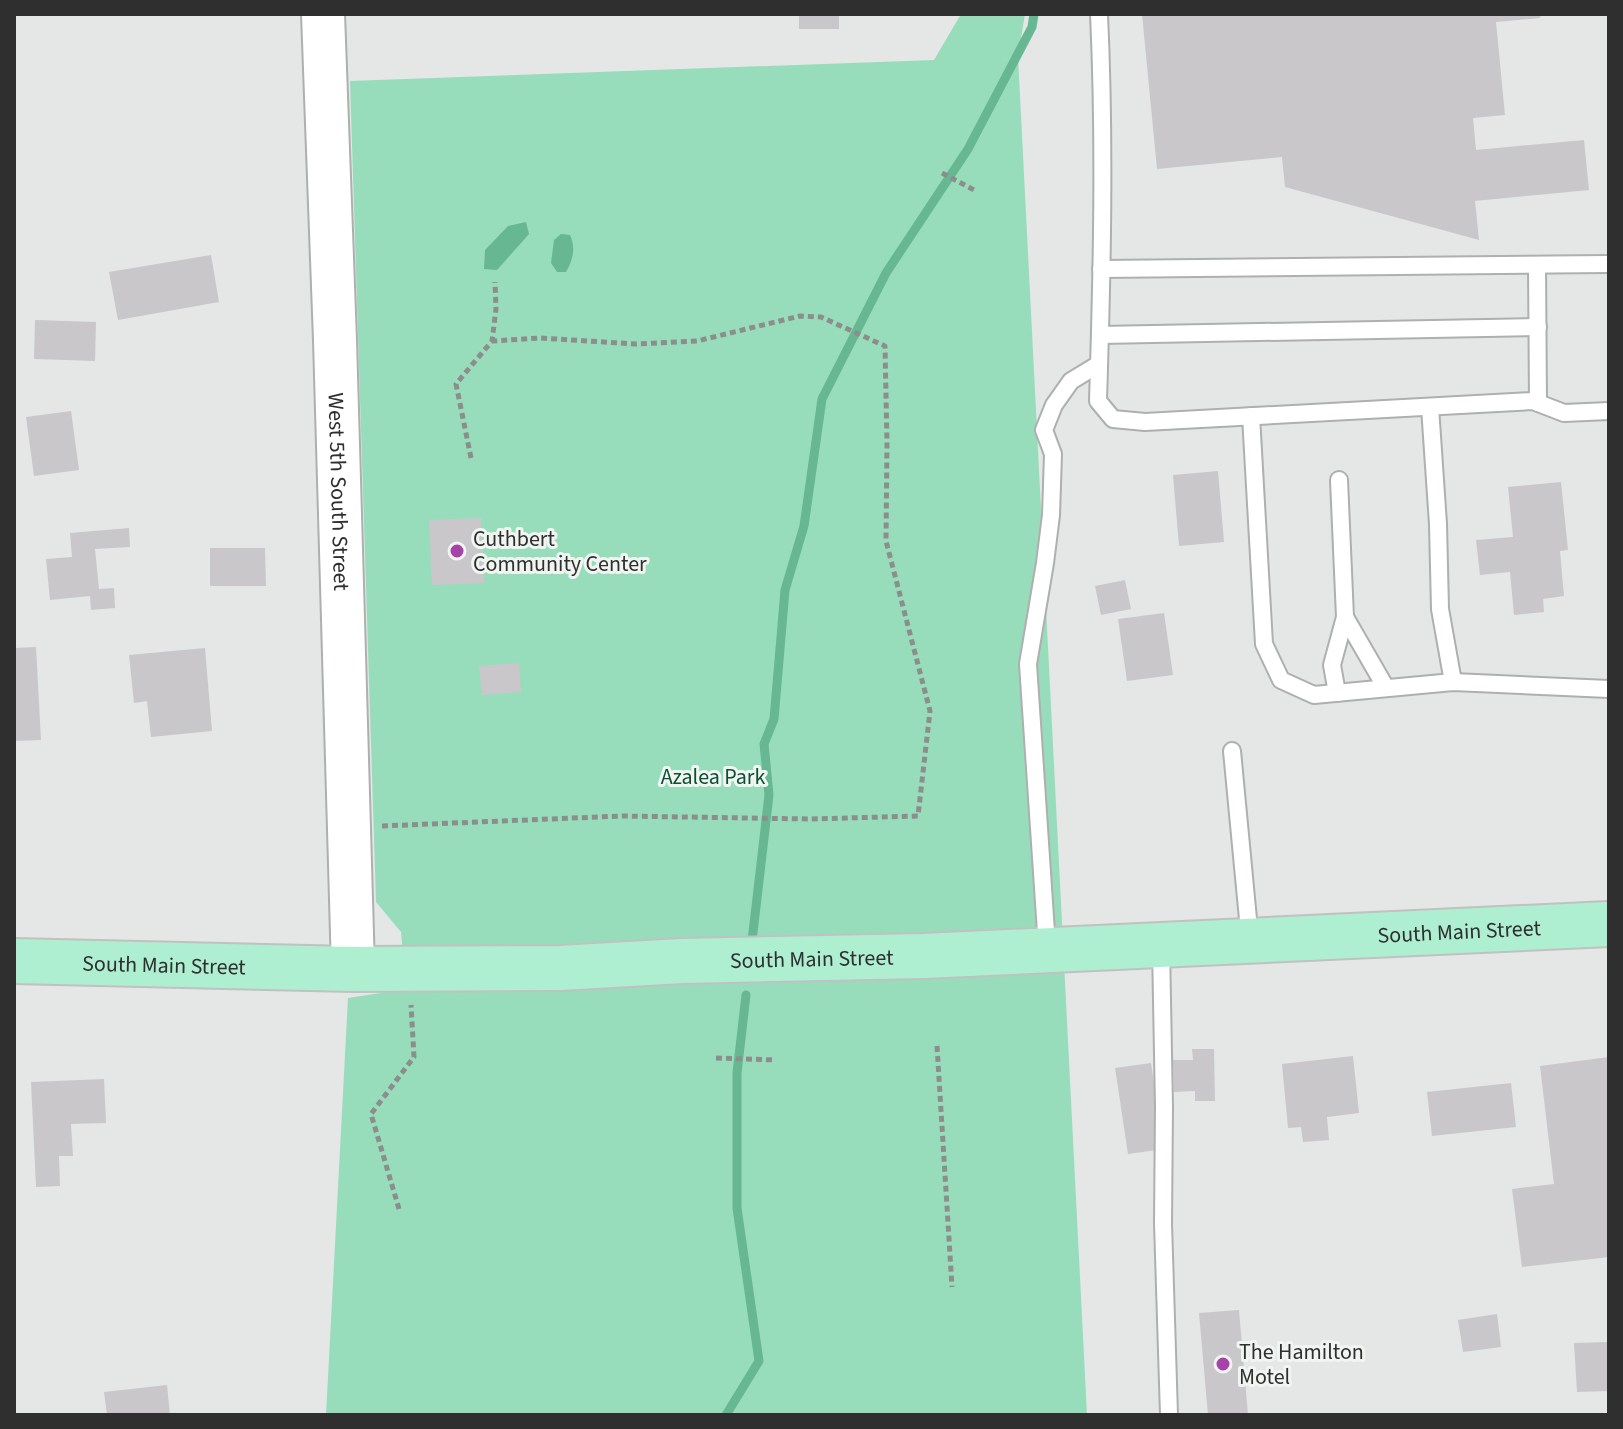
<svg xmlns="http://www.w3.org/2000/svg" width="1623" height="1429" font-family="'Source Sans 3',sans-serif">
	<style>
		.green { fill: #98ddbb }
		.water { fill: #67b792 }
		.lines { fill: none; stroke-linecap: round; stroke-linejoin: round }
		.stream { stroke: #67b792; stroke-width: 9 }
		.building { fill: #cac7ca }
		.service-casing { stroke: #adb0ae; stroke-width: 20 }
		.tertiary-casing { stroke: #adb0ae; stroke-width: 46 }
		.primary-casing { stroke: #c0c1c0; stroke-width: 48 }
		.path { stroke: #8c8e8c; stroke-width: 5; stroke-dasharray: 6 4; stroke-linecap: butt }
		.service { stroke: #fff; stroke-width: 16 }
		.tertiary { stroke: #fff; stroke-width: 42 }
		.primary { stroke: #aeefd2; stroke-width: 44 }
		.poi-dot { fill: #a643a9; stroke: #f1f5f2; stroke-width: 3 }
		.labels { text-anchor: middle; stroke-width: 6; stroke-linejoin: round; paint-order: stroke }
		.street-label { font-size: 22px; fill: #2e2f2e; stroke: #f1f5f2 }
		.poi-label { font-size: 22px; fill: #2e2f2e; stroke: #f1f5f2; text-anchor: start }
		.park-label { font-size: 22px; fill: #0d4e36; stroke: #f1f5f2 }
	</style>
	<rect width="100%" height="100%" fill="#e4e7e5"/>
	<polygon class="green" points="961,14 1025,14 1018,56 1087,1415 326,1415 348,998 406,989 401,932 376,902 350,81 934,60"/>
	<g class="water">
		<polygon points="526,222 529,234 497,270 484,269 485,250 508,226"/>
		<path d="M561,234L570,235C576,248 573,260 566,272H557L551,263L554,240Z"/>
	</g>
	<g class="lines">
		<g class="stream">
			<polyline points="752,941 769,795 764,744 774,719 785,590 804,526 822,399 886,273 968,149 1032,27 1034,14"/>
			<polyline points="726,1415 759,1361 737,1208 737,1073 746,995"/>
		</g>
	</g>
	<g class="building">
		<rect x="799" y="14" width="40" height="15"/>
		<polygon points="1142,14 1541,14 1540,18 1496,22 1505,115 1473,118 1476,150 1584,140 1589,190 1475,201 1479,240 1285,187 1282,157 1157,169"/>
		<polygon points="211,255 219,302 118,320 109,272"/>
		<polygon points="35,320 96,322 95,361 34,359"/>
		<polygon points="71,411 79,470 34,476 26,417"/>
		<polygon points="1218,471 1224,542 1179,546 1173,475"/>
		<polygon points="1561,482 1568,550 1560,551 1564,596 1543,599 1544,612 1514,615 1510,572 1480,575 1476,540 1513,537 1508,487"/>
		<polygon points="481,518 484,583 432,585 429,520"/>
		<polygon points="129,528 130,547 95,549 99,589 114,588 115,608 91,610 90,596 50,600 46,559 72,557 70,533"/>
		<polygon points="210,548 265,548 266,586 210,586"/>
		<polygon points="1125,580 1131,609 1101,615 1095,586"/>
		<polygon points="1164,613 1173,675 1127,681 1118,619"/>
		<polygon points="36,647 41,740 14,741 14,648"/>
		<polygon points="205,648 212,731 151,737 147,701 134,703 129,655"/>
		<polygon points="519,663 521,692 482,695 479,666"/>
		<polygon points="1192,1049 1214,1049 1215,1101 1195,1101 1195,1091 1174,1092 1173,1060 1193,1060"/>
		<polygon points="1353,1056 1359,1113 1327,1117 1329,1140 1303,1142 1301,1127 1288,1128 1282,1064"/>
		<polygon points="1609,1057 1609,1257 1522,1267 1512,1189 1554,1184 1540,1066"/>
		<polygon points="1151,1063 1164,1149 1128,1154 1115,1068"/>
		<polygon points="104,1079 106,1123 71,1124 73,1156 59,1156 60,1186 36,1187 31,1082"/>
		<polygon points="1511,1083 1516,1127 1432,1136 1427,1092"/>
		<polygon points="1239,1310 1248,1415 1208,1415 1199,1313"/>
		<polygon points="1497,1314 1501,1347 1463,1352 1458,1320"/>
		<polygon points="1609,1342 1609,1391 1577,1392 1574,1343"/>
		<polygon points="167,1385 170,1415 107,1415 104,1392"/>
	</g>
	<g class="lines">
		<defs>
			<g id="service">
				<path d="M1099,14C1105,143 1102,272 1098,401L1113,419L1145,422L1533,401L1564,413L1609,411"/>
				<polyline points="1537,265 1538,403"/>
				<polyline points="1101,269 1609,264"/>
				<polyline points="1100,335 1538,327"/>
				<polyline points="1430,407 1438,524 1440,609 1453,682"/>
				<polyline points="1251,416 1264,644 1281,680 1314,695 1453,682 1609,689"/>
				<polyline points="1345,617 1386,688"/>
				<polyline points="1337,693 1332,665 1345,617 1339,480"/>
				<polyline points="1232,751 1250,940"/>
				<polyline points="1161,946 1164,1107 1163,1223 1169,1415"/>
				<polyline points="1047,947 1028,664 1045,563 1051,515 1053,454 1044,430 1054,405 1071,381 1099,364"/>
			</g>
			<g id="tertiary">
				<path id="s1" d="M323,14L335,340L353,969"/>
			</g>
			<g id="primary">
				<path id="s2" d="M14,961L353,969L560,968L682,961L924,956L1609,924"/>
			</g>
		</defs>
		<use href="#service" class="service-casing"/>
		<use href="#tertiary" class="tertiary-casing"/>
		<use href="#primary" class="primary-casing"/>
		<g class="path">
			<polyline points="942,173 976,191"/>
			<polyline points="471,458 456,384 492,341 496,309 495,282"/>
			<polyline points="382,826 622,816 811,819 918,816 930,711 886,541 887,443 885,346 821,317 800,316 697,341 635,344 541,338 492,341"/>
			<polyline points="937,1046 952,1287"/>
			<polyline points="716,1058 776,1060"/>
			<polyline points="399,1209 371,1114 414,1057 411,1005"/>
		</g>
		<use href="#service" class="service"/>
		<use href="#tertiary" class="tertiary"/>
		<use href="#primary" class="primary"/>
	</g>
	<g class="poi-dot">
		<circle cx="457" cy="551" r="8"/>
		<circle cx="1223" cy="1364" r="8"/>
	</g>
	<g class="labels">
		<g class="street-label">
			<text dy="8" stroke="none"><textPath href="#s1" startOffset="478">West 5th South Street</textPath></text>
			<text dy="8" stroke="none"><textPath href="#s2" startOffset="1446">South Main Street</textPath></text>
			<text dy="8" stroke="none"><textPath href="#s2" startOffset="798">South Main Street</textPath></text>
			<text dy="8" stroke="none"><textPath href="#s2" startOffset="150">South Main Street</textPath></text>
		</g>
		<g class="poi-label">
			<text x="473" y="546">Cuthbert<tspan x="473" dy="25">Community Center</tspan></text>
			<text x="1239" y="1359">The Hamilton<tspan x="1239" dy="25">Motel</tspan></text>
		</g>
		<g class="park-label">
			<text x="713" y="784">Azalea Park</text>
		</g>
	</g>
	<rect width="1623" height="1429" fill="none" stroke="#2e2f2e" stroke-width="32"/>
</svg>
